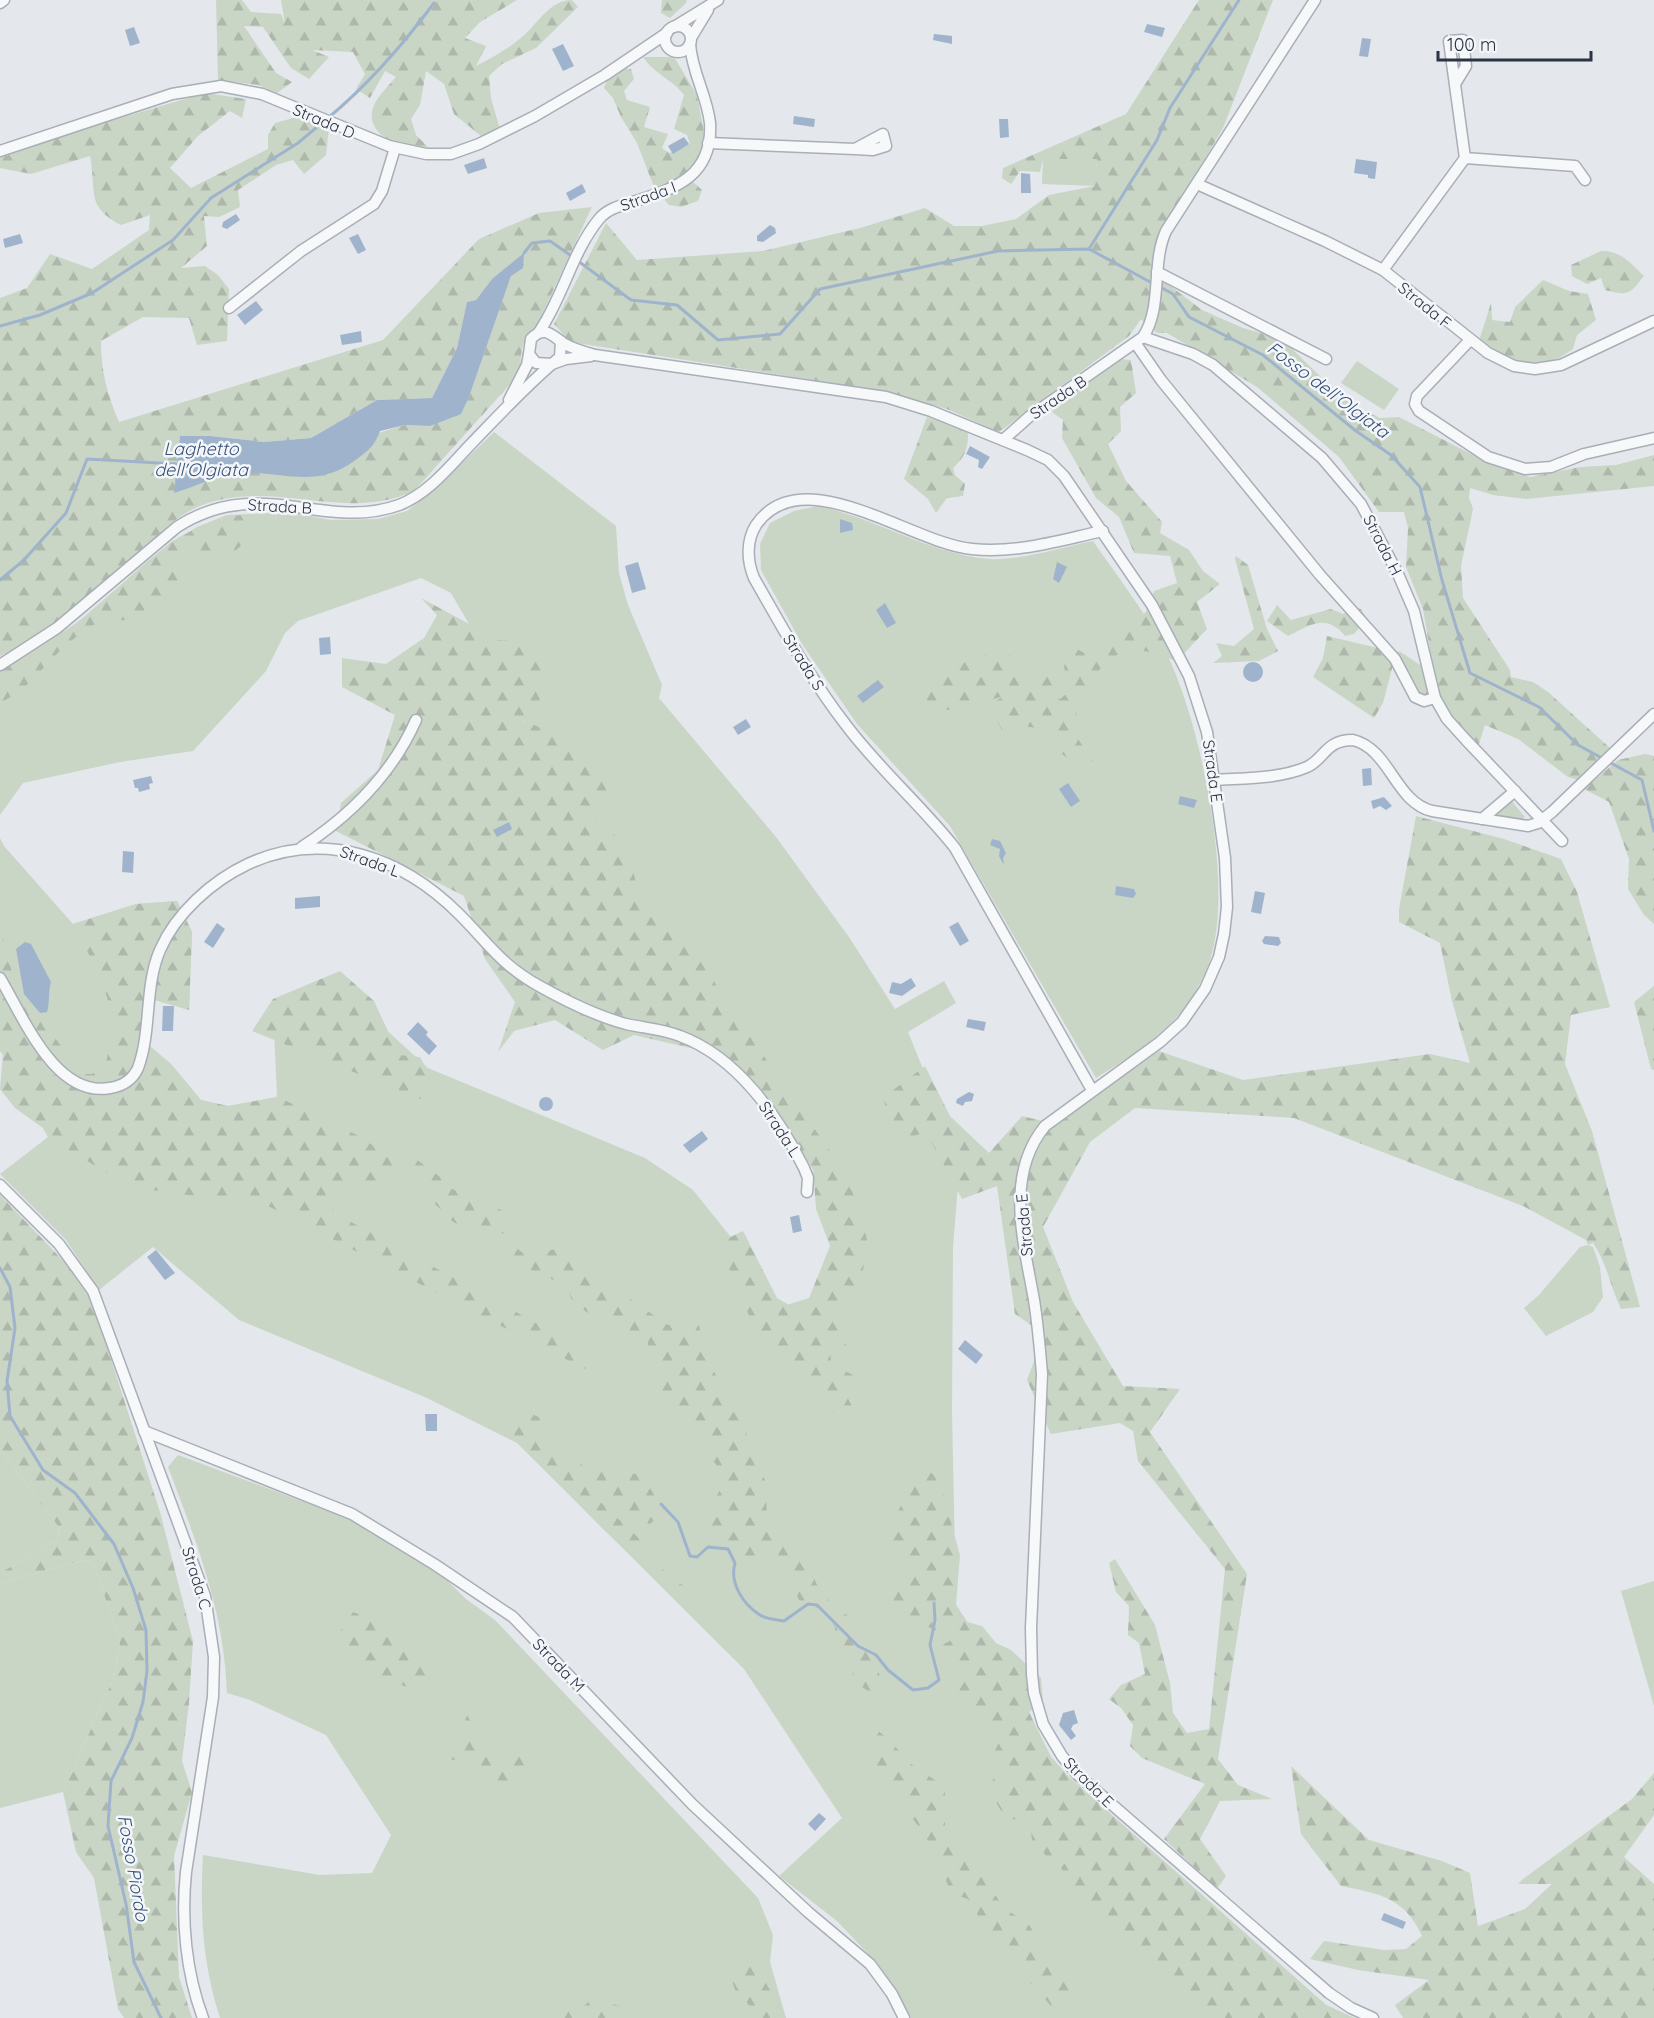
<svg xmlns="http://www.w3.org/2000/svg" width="1654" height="2018" font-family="Quicksand,sans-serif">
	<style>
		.grass { fill: #c9d6c5 }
		.forest { fill: url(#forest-firs); fill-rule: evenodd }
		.water { fill: #9fb4cc }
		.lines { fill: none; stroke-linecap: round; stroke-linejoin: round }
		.stream { stroke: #9fb4cc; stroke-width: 3 }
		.minor-casing { stroke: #a9aeb7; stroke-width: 13 }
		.minor { stroke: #f7f8fa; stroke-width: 10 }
		.labels { text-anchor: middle; stroke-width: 5; stroke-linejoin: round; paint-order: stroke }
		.street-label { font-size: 16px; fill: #2b3445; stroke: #f4f6f9 }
		.water-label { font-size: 18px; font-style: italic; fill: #34527a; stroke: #f4f6f9 }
	</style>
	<defs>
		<pattern id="forest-firs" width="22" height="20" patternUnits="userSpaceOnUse" patternTransform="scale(1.5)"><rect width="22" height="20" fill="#c9d6c5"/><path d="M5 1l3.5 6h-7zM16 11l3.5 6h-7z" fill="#adb8ab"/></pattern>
	</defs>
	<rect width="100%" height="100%" fill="#e4e7ec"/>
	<g class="grass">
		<polygon points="1043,159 1097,159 1096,186 1042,184"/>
		<polygon points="1357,361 1399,389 1384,410 1341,383"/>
		<polygon points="494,432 616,526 619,573 628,605 662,685 659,698 776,837 849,937 895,1009 944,981 956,1003 908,1032 960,1160 953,1247 952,1410 956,1605 1028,1712 1051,1757 1069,1777 1326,2005 1354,2018 911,2018 875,1961 837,1921 779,1876 842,1818 744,1669 517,1443 427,1398 239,1320 153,1247 99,1290 66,1240 0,1174 48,1137 25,1095 0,1006 0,838 4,846 73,924 136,904 177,901 192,932 189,1010 155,1000 139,1037 171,1064 201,1100 228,1106 277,1097 274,1029 336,984 428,1068 645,1158 693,1190 734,1241 767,1311 845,1287 830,1181 643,925 451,593 421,578 298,621 285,633 266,671 193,751 120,762 23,783 0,815 0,672 78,622 171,542 197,527 227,515 292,512 330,520 378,519 407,511 432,492"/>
		<path d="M818,506C876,518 929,554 989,559C1020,561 1062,547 1093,541C1120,580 1151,619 1171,663C1202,732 1234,887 1210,960C1206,973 1197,989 1190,1001C1169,1032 1127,1059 1096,1078L950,826L857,724L802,644L761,570L760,544L770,523L794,511Z"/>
		<polygon points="1511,800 1525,817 1521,819 1494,817 1494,813"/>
		<polygon points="1588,1245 1593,1247 1600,1267 1603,1297 1593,1312 1546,1336 1524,1308 1539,1295 1580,1247"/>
		<polygon points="0,1449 58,1526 59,1539 0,1573"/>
		<path d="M178,1455L406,1540L466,1599L495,1620L758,1898L773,1935L770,1962L786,2018H220C202,1961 200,1915 203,1855L320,1875L372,1873L391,1835L326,1735L250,1700L227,1693C224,1610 197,1544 168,1467Z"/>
		<polygon points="85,1560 94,1565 120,1642 114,1677 63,1792 0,1808 0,1583"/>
		<polygon points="1654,1581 1654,1706 1621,1591"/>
	</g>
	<g class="forest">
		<path d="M216,0H242L251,12L281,14L285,24L281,0H517L480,22L465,38L486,46L476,66C493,57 510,48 524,35C539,22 550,0 572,0L578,7L536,48L502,64L489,76L491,98L501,133L487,141L454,114L444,84L426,71L420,105L411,119L416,135L428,147C405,152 359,135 375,103C380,94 389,85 396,77L385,71L370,98L356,89L365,74L353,52L312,50L329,57L309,79L291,68L263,27L244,26L276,73L292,82L276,94L259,85L218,80Z"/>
		<polygon points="662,0 686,0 687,2 670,18 661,13"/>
		<polygon points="1199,0 1273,0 1223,128 1158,239 1152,272 1202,310 1243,328 1282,339 1328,384 1363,410 1380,418 1399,417 1477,457 1530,477 1580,467 1616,465 1654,455 1654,486 1526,499 1493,495 1470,488 1469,498 1473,509 1461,566 1463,598 1510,670 1511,677 1533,682 1548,692 1610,748 1578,780 1568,777 1518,739 1485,725 1478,747 1441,703 1409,694 1410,673 1392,657 1399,651 1434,674 1423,609 1406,567 1408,528 1404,512 1379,512 1339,457 1257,387 1167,333 1157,333 1141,319 1129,336 999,432 947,409 883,391 570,342 554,324 606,223 637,260 763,251 860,228 925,208 954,226 982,226 1016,219 1049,195 1095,186 1097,159 1043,159 1040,172 1020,171 1011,184 1002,178 1003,168 1126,114"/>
		<path d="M643,57H674L697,95L705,138V145L691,180L702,190L698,201L681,207L669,205L654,187L637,143L621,117L613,98L604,88L608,78L618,68L631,69L634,79L624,91L627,100L650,107L644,127L668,134L662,148L669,153L690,144L687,135L674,129L684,95C672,79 654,74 643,57Z"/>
		<path d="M205,93L246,99L242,118L230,111L198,136L170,168L191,188L268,149V135L275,123L300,116L329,128L326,155L304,174L293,160L276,165L238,190L240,207L219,217L204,216L207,246L181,268L205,266L218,275L229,289L227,341L197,345L189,318L143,317L101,341C101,372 107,394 119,422L383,340L479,239L539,213L592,207L538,323C522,339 520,350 521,372L414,491C341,525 266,473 191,510C174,519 159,534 145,547C100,585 55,632 0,656V298L27,288L50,254L92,269L149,230L150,215L121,225C85,206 97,192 90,156L31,174L0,168V158L80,130ZM524,254L511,276L469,397L430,426L405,425L242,473L216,478L175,492L180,436H210L264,442L311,438L377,400L432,398L457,348L467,302L476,300L492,279Z"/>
		<path d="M1601,251C1622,251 1630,263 1644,276C1629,295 1629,296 1605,290L1601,278L1587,284L1572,276L1571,265Z"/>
		<polygon points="1543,280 1569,291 1588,294 1596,320 1577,335 1573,349 1556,360 1535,363 1507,360 1479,341 1491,303 1492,320 1510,322 1515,307"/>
		<path d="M1119,359L1131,360L1136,393L1120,407L1121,431L1108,444L1126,481L1162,522L1160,533L1189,550L1203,571L1220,584L1197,602L1207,629L1177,661C1165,658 1144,648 1131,650C1096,656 1081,700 1071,729L1094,762L1083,769L1055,749L1047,729L1020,726L1005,736L991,710L997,700L1005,696L948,710L927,705L926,685L957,665L995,652L1017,657L1031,680L1049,673L1060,699L1070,691L1064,667L1070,646L1085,653L1146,612L1154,591L1177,583L1170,556L1134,553L1119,517L1096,498L1062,438L1063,420L1052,412L1097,363Z"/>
		<path d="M927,417L967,427C970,444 966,457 953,468L955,475L965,484L963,496L947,498L936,513L928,499L904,479Z"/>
		<path d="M251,514L254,525C243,548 235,555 209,559L196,551L184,548L168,560H174L189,574C172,591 149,614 125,620C120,621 112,618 106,617C89,628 71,639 57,654C36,675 27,689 0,703V671C27,659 55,640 78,622C134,579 175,519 251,514Z"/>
		<polygon points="1236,556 1248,565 1267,629 1278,651 1259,661 1213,663 1222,656 1216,643 1234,646 1254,629 1235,559"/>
		<polygon points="421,598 499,640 534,642 546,691 524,721 564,737 609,771 604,808 589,813 626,845 644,912 696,947 722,996 848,1177 867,1239 860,1295 839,1313 846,1347 830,1344 831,1364 853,1375 841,1384 860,1423 843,1422 828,1408 805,1368 764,1351 718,1243 743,1231 777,1298 803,1313 830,1246 816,1209 813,1169 784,1126 725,1056 634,1035 603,1050 555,1020 514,1031 498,1052 515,1002 485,959 464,896 336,831 341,803 378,770 395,715 342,687 342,658 386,664 424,638 437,615"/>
		<path d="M1277,605L1291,620L1331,609L1343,614L1355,608L1361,609L1367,619L1354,634L1345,636C1326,613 1310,625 1288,636L1267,621Z"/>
		<polygon points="1327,636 1378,648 1393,665 1383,703 1374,718 1313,677 1323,658"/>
		<polygon points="1645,754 1654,756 1654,924 1644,915 1628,889 1629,859 1609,802 1584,789 1618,760"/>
		<path d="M1416,816L1504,839L1561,859L1577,892L1610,1007L1571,1015L1565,1064L1592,1131L1640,1307L1621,1309C1610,1286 1607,1263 1593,1243L1588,1245L1586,1240L1523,1206L1294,1118L1135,1108L1090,1142L1043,1227L1073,1302L1123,1386L1180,1389L1150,1432L1247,1574L1218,1759L1238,1785L1272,1799L1220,1801L1200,1839L1226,1876L1217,1889L1164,1839L1205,1784L1142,1758L1130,1746L1133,1725L1121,1708L1109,1699L1121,1685L1145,1674L1139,1643L1128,1635L1129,1606L1116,1592L1109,1563L1115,1559L1155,1625L1170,1683L1173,1713L1187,1733L1209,1729L1225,1569L1138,1461L1133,1431L1120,1423L1051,1434L1027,1380L1044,1334L1015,1314L997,1186L962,1199L926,1132L908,1138L888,1132L884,1097L925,1066L950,1116L989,1153L1022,1116L1055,1124L1159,1051L1243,1080L1430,1054L1470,1063L1452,1001L1440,943L1399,922V909Z"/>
		<polygon points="177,901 192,932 189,1010 155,1000 139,1037 171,1064 201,1100 228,1106 278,1097 361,1137 400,1165 394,1182 336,1184 333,1212 591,1353 585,1369 268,1206 130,1187 48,1137 43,1128 15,1108 0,1089 3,1055 0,1051 0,926 16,988 35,1014 46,1014 52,1020 44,1024 69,1056 39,1063 47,1075 92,1074 106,1062 115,1023 101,978 73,924 136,904"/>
		<polygon points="340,971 374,1001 399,1055 420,1057 433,1081 420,1099 252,1031 273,999"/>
		<polygon points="1654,986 1654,1070 1651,1069 1634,1002"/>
		<path d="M413,1157L446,1181L452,1189L480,1197L504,1212V1234C488,1229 472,1231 457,1224C447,1219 444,1209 431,1202C424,1185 409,1176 404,1159Z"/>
		<polygon points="0,1195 79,1277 91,1297 160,1512 193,1641 189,1703 182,1761 192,1792 174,1856 179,1977 192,2018 124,2018 118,2009 94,1878 76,1852 63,1792 114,1677 120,1642 94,1565 85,1560 0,1583 0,1573 59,1539 58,1526 0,1449"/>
		<path d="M570,1244L605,1282L668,1325L682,1318L699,1325C705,1358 720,1381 732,1412L752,1417L744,1441L765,1480L767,1515L813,1564C810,1592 838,1606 857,1624V1639C878,1657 883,1672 878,1698L855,1682L851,1668L835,1656V1627L827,1613L799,1600L787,1572L764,1543L757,1550L752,1573C732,1571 708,1532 710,1512C712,1501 722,1488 727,1478L714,1462L705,1438L683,1420L677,1409L656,1388C664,1368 665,1364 648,1349V1335L629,1334L585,1311L571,1298L566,1283L551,1279L508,1259V1248L514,1246L523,1253L541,1259L551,1250Z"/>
		<polygon points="521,1410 539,1417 553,1456 572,1456 593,1475 596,1460 644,1477 663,1511 650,1524 630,1519 609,1496 597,1499 641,1540 638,1553 647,1562 656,1560 670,1578 691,1590 682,1602 603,1529 506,1430"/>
		<path d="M924,1465L940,1482L960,1555L956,1605L967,1622L982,1626L996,1643L1011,1650L1041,1678L1043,1702L1029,1712L1051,1757L1069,1777L1326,2005L1354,2018H1200L1201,1999C1168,1987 1147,1957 1117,1941L1109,1917L1075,1893L1061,1868L1070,1856L1048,1858L1032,1840L1030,1823L1005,1817L985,1784L990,1775L1000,1785L1011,1772L988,1763L1001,1739C987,1712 971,1708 951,1687L953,1676L976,1680L972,1672L939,1647L951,1640L949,1629L939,1632L910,1618L890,1614L887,1594L913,1569L904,1551L883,1538Z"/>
		<polygon points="353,1612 383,1623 432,1674 425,1692 377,1678 350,1650 339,1633"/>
		<polygon points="467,1715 482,1741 505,1755 526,1746 533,1753 527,1785 503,1787 488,1769 450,1759"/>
		<path d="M869,1724L890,1740L907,1761L945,1787V1831L961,1846L1005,1909L1028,1923L1040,1943L1076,1981L1066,2008L1051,2006L1015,1965L1002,1956L968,1899L952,1894C943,1875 935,1852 924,1834C905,1806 860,1762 869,1724Z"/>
		<path d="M1291,1766L1369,1840L1442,1861L1470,1873L1478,1926L1525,1909L1552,1884H1518L1523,1879L1632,1799L1654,1773V1815L1624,1857L1654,1884V2018H1403L1395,2005L1429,1980L1358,1970L1310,1959L1324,1941L1384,1950L1406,1949L1422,1936C1404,1897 1380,1894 1341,1886L1301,1834Z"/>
		<polygon points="755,1964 786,2018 757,2018 744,1998 736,1992 727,1967"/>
		<polygon points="592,1998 620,2006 629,2018 594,2018 589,2015 586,2018 557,2018 556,2008 579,2011"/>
	</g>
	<g class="water">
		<polygon points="1147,24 1165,28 1162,37 1144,32"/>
		<polygon points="134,27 140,43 130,46 125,30"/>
		<polygon points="934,34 952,36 952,44 933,40"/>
		<polygon points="1362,38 1371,39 1368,57 1359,56"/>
		<polygon points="563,44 574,66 563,71 552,49"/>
		<polygon points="794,116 815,119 814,127 793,124"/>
		<polygon points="999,119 1008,119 1009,137 1000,138"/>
		<polygon points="684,137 689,144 673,154 668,146"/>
		<polygon points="484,158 487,168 468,174 464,165"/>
		<polygon points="1356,159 1377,162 1375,179 1368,178 1368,175 1354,173"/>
		<polygon points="1021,173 1030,174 1031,193 1021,193"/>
		<polygon points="582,184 586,192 570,201 566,193"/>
		<polygon points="236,214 240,220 227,229 222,227 223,222"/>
		<polygon points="770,225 775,228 776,233 763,242 757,241 757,236"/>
		<polygon points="20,234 23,243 5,248 3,239"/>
		<polygon points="358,234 366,250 358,254 349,238"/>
		<path d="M524,253L523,268L511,276L469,397L461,414L430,426L405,425L380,431C375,445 369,450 357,459C317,490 285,471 241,473C218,475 197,486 174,493L180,436H210L264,442L311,438L377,400L432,398L457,348L467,302L476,300L492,279Z"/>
		<polygon points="256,301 263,310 245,325 237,315"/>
		<polygon points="361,331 362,342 342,345 340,335"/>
		<polygon points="970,446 990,457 982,469 978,467 979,460 966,454"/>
		<polygon points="840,519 852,523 853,530 840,533"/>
		<polygon points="638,562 646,589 632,593 625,566"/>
		<polygon points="1057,562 1067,567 1059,583 1053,579"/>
		<polygon points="885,603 896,623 887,628 876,610"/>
		<polygon points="330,637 331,654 320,655 319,638"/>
		<circle cx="1253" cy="672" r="10"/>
		<polygon points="878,680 884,687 863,703 857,696"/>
		<polygon points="746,719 751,727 738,735 733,727"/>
		<polygon points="1371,768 1372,785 1363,786 1362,769"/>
		<polygon points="151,776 153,783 149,784 150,789 139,792 138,788 135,788 133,780"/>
		<polygon points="1068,783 1080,801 1071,807 1059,789"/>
		<polygon points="1180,796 1197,800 1194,808 1178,804"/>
		<polygon points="1384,797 1392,806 1386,810 1380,806 1373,809 1371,801"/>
		<polygon points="509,822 512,829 497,837 493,830"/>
		<polygon points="992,839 1000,841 1006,853 1003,858 1004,865 999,856 1000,849 990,845"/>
		<polygon points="123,851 134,852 133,873 122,872"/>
		<polygon points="1116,886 1134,889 1136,894 1133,898 1115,895"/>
		<polygon points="1255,891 1265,893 1261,914 1251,912"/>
		<polygon points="320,896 320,907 295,909 295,898"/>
		<polygon points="958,922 969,941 960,946 949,927"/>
		<polygon points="217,923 225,929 213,948 204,942"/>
		<polygon points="1265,936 1279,937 1281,943 1278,946 1264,944 1262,941"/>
		<path d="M25,942L31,944L51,982C48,992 50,1004 47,1012L40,1013L24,994L16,949Z"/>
		<polygon points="911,978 916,986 902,996 889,993 892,982 901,984"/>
		<polygon points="163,1006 174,1006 173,1031 162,1031"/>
		<polygon points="968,1019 986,1022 984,1031 966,1027"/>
		<polygon points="418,1022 428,1032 426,1035 437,1046 429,1055 407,1034"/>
		<polygon points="969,1092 974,1094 972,1101 965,1102 963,1106 956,1103 957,1099"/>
		<circle cx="546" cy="1104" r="7"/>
		<polygon points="702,1131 708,1139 690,1153 683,1145"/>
		<polygon points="799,1215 802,1231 793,1233 790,1217"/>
		<polygon points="156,1250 175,1273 165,1280 147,1257"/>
		<polygon points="965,1340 983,1355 976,1364 958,1349"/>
		<polygon points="425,1414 437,1414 437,1431 426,1431"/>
		<polygon points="1074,1710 1078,1723 1073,1725 1071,1729 1076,1736 1071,1740 1059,1725 1063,1713"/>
		<polygon points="819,1813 826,1819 815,1831 808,1824"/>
		<polygon points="1384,1913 1406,1922 1403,1929 1381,1920"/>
	</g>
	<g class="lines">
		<g class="stream">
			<path d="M328,118C369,84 402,46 434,3"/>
			<polyline points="1089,249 1157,140 1170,108 1239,0"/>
			<polyline points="524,253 532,243 550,241 573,257"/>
			<polyline points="578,261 631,300 677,305 718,340 780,334 820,289 998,251 1089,249 1154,284"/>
			<polyline points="1160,287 1173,294 1189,317 1263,355 1356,431 1391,455 1420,487 1442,580 1470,673 1539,707 1578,745 1642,780 1654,831"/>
			<polyline points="0,326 40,315 92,293 173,240 211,198 298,143 323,122"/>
			<polyline points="0,580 24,560 66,513 87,459 177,464"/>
			<polyline points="0,1268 10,1287 15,1328 7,1381 10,1416 43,1470 75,1493 114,1544 133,1588 146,1630 147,1671 143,1702 132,1738 111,1781 108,1826 126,1904 134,1962 161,2018"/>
			<path d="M661,1504L678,1522L690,1556L697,1557L708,1547L728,1549L735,1563C729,1584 744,1605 760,1615C766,1619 778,1620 784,1621L808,1604L817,1605L858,1646L876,1655L888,1670L913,1690L928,1688L939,1680L930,1645L935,1620L934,1603"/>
		</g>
		<defs>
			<g id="minor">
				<polyline points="0,3 4,0"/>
				<circle cx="678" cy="39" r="13"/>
				<polyline points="674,27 718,0"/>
				<polyline points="691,38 708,10"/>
				<polyline points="1455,84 1466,66 1463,40 1449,41 1465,158 1575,166 1585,180"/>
				<polyline points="708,143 855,149 873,150 886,146 883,134 855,149"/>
				<polyline points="0,151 172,94 221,86 262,94 389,146 426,154 451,154 479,144 535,116 605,75 667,33"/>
				<polyline points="1197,184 1325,241 1383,270 1488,353 1514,366 1535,369 1561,365 1654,321"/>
				<polyline points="1383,270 1465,158"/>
				<polyline points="1157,272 1326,359"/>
				<polyline points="229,308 301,251 374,204 382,191 395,148"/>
				<path d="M539,332C563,297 572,252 599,219C608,208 623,205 636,201C677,188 713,175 710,123C707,95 692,73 690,44"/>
				<polyline points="1143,337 1193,354 1213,365 1322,458 1361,504 1398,574 1414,611 1435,698 1447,719 1466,740 1562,841"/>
				<polyline points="1470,340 1417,396 1415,404 1419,411 1488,457 1525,469 1551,467 1584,454 1654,438"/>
				<path d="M561,341L560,357L552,364L536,363L529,354L531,339C544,325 552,335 563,343C573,349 584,352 595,355L886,397L931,411L1027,450L1048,460L1064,476L1152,605L1189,676L1207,732L1225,858L1227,907L1224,934L1219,957L1205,989L1182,1022L1160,1042L1045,1126C1004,1176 1024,1243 1034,1300C1038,1325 1040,1350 1042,1374L1031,1628L1032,1674L1034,1693L1043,1724L1062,1756L1078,1775L1329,1993L1351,2008L1373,2018"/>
				<polyline points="1136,344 1161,380 1320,575 1395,659 1415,697 1424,701 1435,698"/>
				<polyline points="509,400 527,365 529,354"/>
				<path d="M1003,440L1030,416L1143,337C1163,307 1151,263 1166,231L1315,0"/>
				<path d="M0,665L57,628L177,527C259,474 324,532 399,505C428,494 450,466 471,444C497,417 524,388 552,364L566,359L591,356"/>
				<path d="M1215,780C1244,778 1279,779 1307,767C1325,759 1325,740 1353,740C1390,749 1395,802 1432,811L1528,826L1538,823L1552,812L1654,714"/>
				<polyline points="1482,819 1515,791"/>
				<path d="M302,847C351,815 392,774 416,720"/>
				<path d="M0,978C23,1016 55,1098 110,1088C123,1086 133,1079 138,1068C152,1030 144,987 160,950C176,913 212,881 248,864C324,829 402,857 459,914C490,945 501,965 541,987C568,1002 596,1016 626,1024C644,1028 663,1029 680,1036C737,1057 778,1116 804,1168L808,1178L807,1192"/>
				<path d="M1092,1090L955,848C921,805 879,769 846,725C811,680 782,627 754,578C747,561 746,541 756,525C802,458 913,544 972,549C1016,554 1060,540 1103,531"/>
				<path d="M0,1185L59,1244L93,1291L205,1596L214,1657L213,1697L186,1872C181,1920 186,1973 203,2018"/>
				<polyline points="144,1431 352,1514 434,1564 513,1617 692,1804 808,1912 870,1964 892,1994 904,2018"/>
			</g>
		</defs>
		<use href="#minor" class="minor-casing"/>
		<use href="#minor" class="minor"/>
	</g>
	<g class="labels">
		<g class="street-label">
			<text transform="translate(324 121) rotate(23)" y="6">Strada D</text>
			<text transform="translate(648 196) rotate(-20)" y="6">Strada I</text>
			<text transform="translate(1425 305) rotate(39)" y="6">Strada F</text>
			<text transform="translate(1058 397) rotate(-34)" y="6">Strada B</text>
			<text transform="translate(280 506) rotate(3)" y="6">Strada B</text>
			<text transform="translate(1383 545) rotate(63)" y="6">Strada H</text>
			<text transform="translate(804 662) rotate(58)" y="6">Strada S</text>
			<text transform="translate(1213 771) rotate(82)" y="6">Strada E</text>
			<text transform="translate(370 861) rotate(20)" y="6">Strada L</text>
			<text transform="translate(780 1129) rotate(57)" y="6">Strada L</text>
			<text transform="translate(1024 1225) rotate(-95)" y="6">Strada E</text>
			<text transform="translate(197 1578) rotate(73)" y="6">Strada C</text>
			<text transform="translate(559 1665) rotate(46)" y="6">Strada M</text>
			<text transform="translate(1089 1782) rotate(45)" y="6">Strada E</text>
		</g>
		<g class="water-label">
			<text transform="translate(1328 390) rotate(37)" y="6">Fosso dell’Olgiata</text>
			<text x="201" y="455">Laghetto<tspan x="201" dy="21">dell'Olgiata</tspan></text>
			<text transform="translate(133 1868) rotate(80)" y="6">Fosso Piordo</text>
		</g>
	</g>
	<path d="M1438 51v9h153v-9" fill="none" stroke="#2b3445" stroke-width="3"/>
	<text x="1447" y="51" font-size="18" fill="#2b3445" stroke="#f4f6f9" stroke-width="4.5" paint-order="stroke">100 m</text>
</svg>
